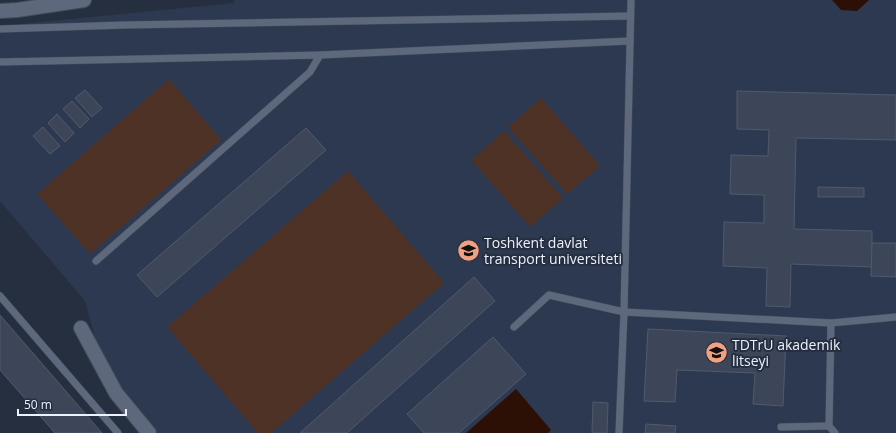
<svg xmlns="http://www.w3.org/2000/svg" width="896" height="433" font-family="'Open Sans',sans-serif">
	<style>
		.built { fill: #2d3950 }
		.green { fill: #4f3226 }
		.water { fill: #2c1005 }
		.building { fill: #3d4659; stroke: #505a6e }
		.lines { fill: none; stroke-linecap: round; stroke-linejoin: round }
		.lane-casing { stroke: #444b5a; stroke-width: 8 }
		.street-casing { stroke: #444b5a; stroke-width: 16 }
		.lane { stroke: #5d687c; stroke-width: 7 }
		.street { stroke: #5d687c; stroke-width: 14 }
		.labels { text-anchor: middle; stroke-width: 4; stroke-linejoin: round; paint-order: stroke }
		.poi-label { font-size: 14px; fill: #ebf1fd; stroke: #262f40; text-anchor: start }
	</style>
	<rect width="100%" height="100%" fill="#262f40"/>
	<polygon class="built" points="234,0 896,0 896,433 156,433 101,360 85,301 0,201 0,26 234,3"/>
	<g class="green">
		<polygon points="169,79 221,140 90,254 37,194"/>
		<polygon points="541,98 600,166 567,194 508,127"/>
		<polygon points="504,131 563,198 530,227 471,160"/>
		<polygon points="348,171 444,283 271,433 258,433 167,327"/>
	</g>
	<g class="water">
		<polygon points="832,0 869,0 857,11 841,10"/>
		<polygon points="516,389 551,430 548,433 466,433"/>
	</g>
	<g class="building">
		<polygon points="85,90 102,108 92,117 75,98"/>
		<polygon points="737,91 896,95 896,140 796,138 794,229 872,231 872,267 791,264 790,307 766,306 767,268 723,266 724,222 764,223 764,195 730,194 731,155 768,156 769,130 737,129"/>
		<polygon points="72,101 89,119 80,128 63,109"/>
		<polygon points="57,114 74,133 65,142 48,123"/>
		<polygon points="43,127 60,146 50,154 33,136"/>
		<polygon points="306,128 326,150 157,297 137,275"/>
		<polygon points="818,187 864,188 864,197 818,197"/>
		<polygon points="872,243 896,243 896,277 871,276"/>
		<polygon points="474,277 495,301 347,433 300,433"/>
		<polygon points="0,315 102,433 55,433 0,370"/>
		<polygon points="648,329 786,336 783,406 753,404 755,373 677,370 675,402 644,401"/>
		<polygon points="493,337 526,374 459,433 424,433 407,414"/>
		<polygon points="593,402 608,403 607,433 592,433"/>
		<polygon points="646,424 676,426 675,433 645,433"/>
	</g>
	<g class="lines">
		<defs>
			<g id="lane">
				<polyline points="0,29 125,25 630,16"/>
				<polyline points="0,62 320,55"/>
				<polyline points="96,261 310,72 320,55 630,41"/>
				<polyline points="0,296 118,433"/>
				<polyline points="831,323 829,426 835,433"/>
				<polyline points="514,327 549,295 624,312 831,323 896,317"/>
				<polyline points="781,427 829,426"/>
				<polyline points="619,433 624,312 631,0"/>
			</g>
			<g id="street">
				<polyline points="0,11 17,10 84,0"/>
				<polyline points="81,328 116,393 149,433"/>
			</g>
		</defs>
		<use href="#lane" class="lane-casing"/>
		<use href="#street" class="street-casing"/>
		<use href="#lane" class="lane"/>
		<use href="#street" class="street"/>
	</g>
	<defs>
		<symbol id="university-disc" viewBox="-11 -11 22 22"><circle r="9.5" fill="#f2a07f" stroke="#262f40"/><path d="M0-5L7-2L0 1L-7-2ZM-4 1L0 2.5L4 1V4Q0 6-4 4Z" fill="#111"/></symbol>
	</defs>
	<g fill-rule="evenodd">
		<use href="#university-disc" x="456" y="238" width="25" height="25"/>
		<use href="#university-disc" x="704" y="340" width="25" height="25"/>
	</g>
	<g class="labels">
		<g class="poi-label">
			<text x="484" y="248">Toshkent davlat<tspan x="484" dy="16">transport universiteti</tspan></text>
			<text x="732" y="350">TDTrU akademik<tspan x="732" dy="16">litseyi</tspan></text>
		</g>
	</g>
	<path d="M18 409v6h108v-6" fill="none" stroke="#ebf1fd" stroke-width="2"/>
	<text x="24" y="409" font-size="12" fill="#ebf1fd" stroke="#262f40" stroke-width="3" paint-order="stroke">50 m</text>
</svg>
